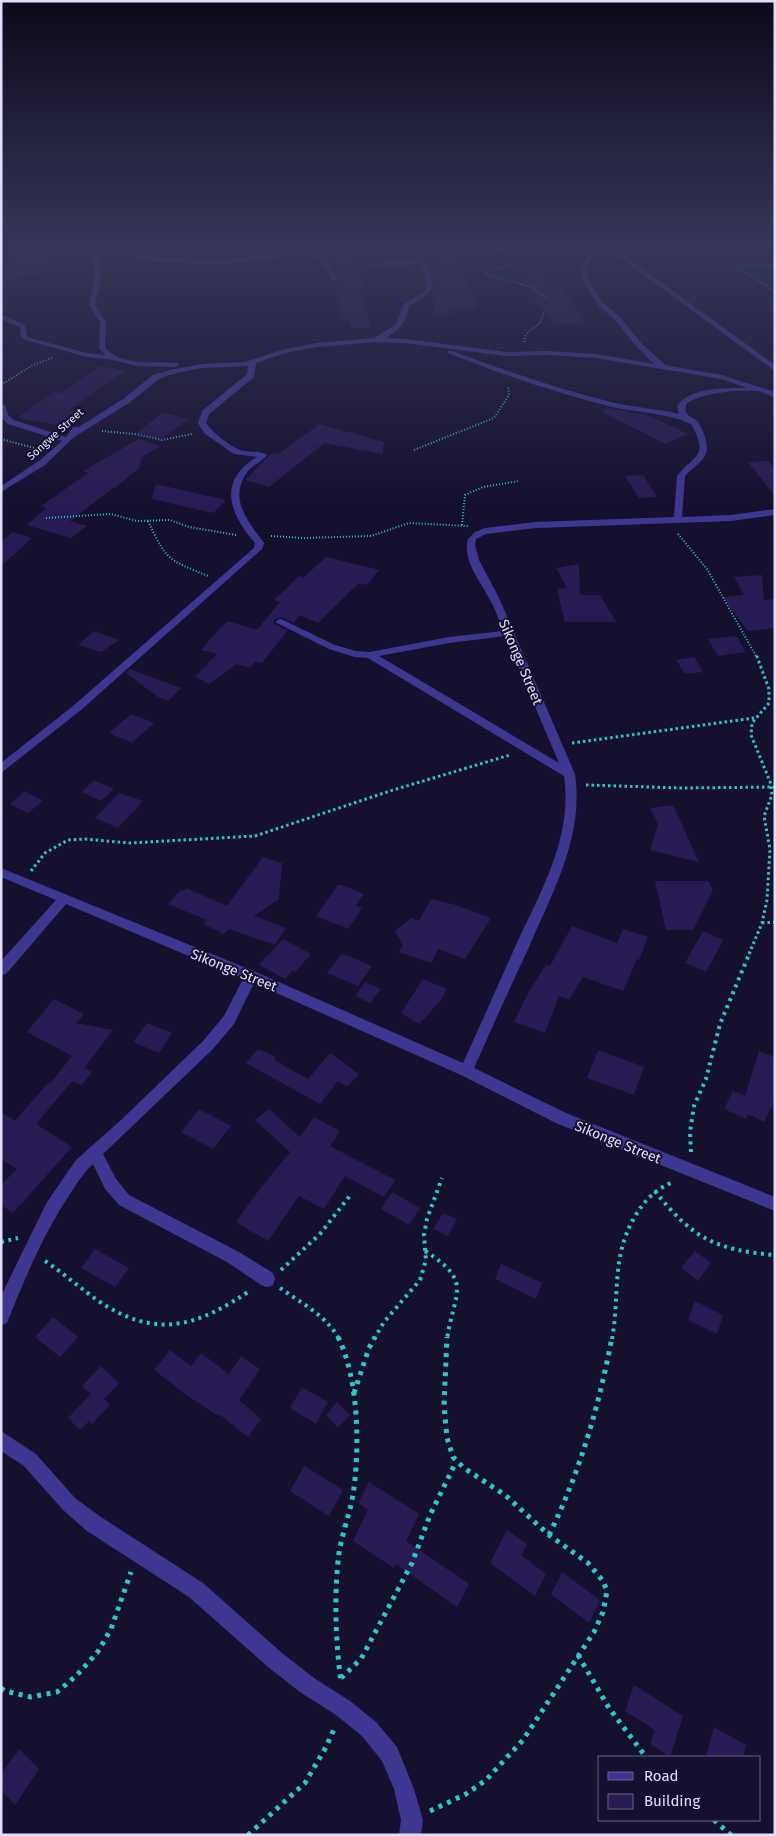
<svg xmlns="http://www.w3.org/2000/svg" width="776" height="1836" font-family="'Fira Sans',sans-serif">
	<style>
		.building { fill: #281a52 }
		.lines { fill: none; stroke-linecap: round; stroke-linejoin: round }
		.path-far3 { stroke: #26cac7; stroke-width: 2; stroke-dasharray: 1 2; stroke-linecap: butt }
		.path-far2 { stroke: #26cac7; stroke-width: 3; stroke-dasharray: 2.5 3; stroke-linecap: butt }
		.path-far1 { stroke: #26cac7; stroke-width: 4; stroke-dasharray: 3 4.5; stroke-linecap: butt }
		.path { stroke: #26cac7; stroke-width: 5; stroke-dasharray: 4 5.5; stroke-linecap: butt }
		.minor { fill: #3e3792; fill-rule: evenodd }
		.labels { text-anchor: middle; stroke-width: 4; stroke-linejoin: round; paint-order: stroke }
		.far-street-label { font-size: 11px; fill: #e3deff; stroke: #16102f }
		.street-label { font-size: 14px; fill: #e3deff; stroke: #16102f }
	</style>
	<rect width="100%" height="100%" fill="#16102f"/>
	<g class="building">
		<polygon points="13,246 51,246 46,249 50,254 47,274 9,278"/>
		<polygon points="332,253 353,255 365,287 360,288 371,327 350,328 349,321 341,321 336,283 341,280 334,270"/>
		<polygon points="459,257 477,308 452,309 453,314 434,315 432,272 440,272 435,258"/>
		<polygon points="537,264 549,284 558,284 587,323 555,325 536,301 520,265"/>
		<polygon points="101,366 124,371 69,410 76,411 58,425 17,418 54,392 62,393"/>
		<polygon points="608,408 647,415 688,434 666,444 602,412"/>
		<polygon points="162,413 189,419 161,439 137,433"/>
		<polygon points="320,424 384,442 382,454 324,443 269,487 245,480 272,453 278,454"/>
		<polygon points="139,439 160,446 142,457 139,468 115,488 113,488 70,521 87,526 71,538 26,525 47,508 41,506 88,473 83,471"/>
		<polygon points="769,461 775,470 775,496 748,462"/>
		<polygon points="643,475 657,497 639,498 625,476"/>
		<polygon points="156,484 226,500 213,513 152,499"/>
		<polygon points="13,532 32,538 1,566 1,541"/>
		<polygon points="326,557 379,570 367,585 359,583 318,623 300,615 294,623 281,617 274,620 274,624 288,630 262,663 255,662 250,668 237,664 209,684 195,677 217,654 201,650 219,629 228,621 257,630 280,602 274,600 299,576 303,578"/>
		<polygon points="579,564 580,595 600,595 616,622 565,622 557,589 567,588 556,568"/>
		<polygon points="762,575 764,600 775,599 775,628 748,631 723,597 744,595 734,577"/>
		<polygon points="94,631 119,640 101,652 78,645"/>
		<polygon points="736,636 746,652 718,656 708,639"/>
		<polygon points="694,657 703,672 685,674 676,660"/>
		<polygon points="130,669 181,688 168,701 158,697 126,673"/>
		<polygon points="131,714 154,723 132,743 109,733"/>
		<polygon points="94,780 114,789 101,801 82,792"/>
		<polygon points="25,791 43,801 28,813 10,804"/>
		<polygon points="119,793 143,801 118,828 95,818"/>
		<polygon points="673,805 699,862 650,850 658,824 650,808"/>
		<polygon points="263,857 282,863 279,899 254,916 286,928 275,945 229,929 224,934 203,924 207,920 168,904 181,890 184,891 186,888 227,906"/>
		<polygon points="655,881 708,881 713,890 693,930 666,930"/>
		<polygon points="338,885 342,885 364,894 356,905 362,908 348,929 316,916"/>
		<polygon points="431,899 456,905 491,918 465,959 438,949 431,963 399,952 403,945 395,931 411,918 419,921"/>
		<polygon points="572,926 617,943 623,929 648,937 639,960 637,959 623,991 583,977 569,1000 559,996 545,1033 514,1022 528,993 546,965 550,966"/>
		<polygon points="703,931 723,940 706,972 685,963"/>
		<polygon points="283,939 311,954 295,972 293,970 285,979 259,965"/>
		<polygon points="342,953 372,966 358,986 327,973"/>
		<polygon points="423,979 447,989 441,1000 419,1024 401,1013"/>
		<polygon points="365,982 381,989 370,1003 355,996"/>
		<polygon points="54,999 84,1014 76,1023 113,1030 84,1068 92,1072 82,1085 72,1081 36,1124 72,1147 13,1213 1,1205 1,1185 17,1169 1,1159 1,1112 15,1121 48,1083 50,1084 72,1056 27,1032"/>
		<polygon points="147,1023 172,1033 159,1053 133,1042"/>
		<polygon points="258,1049 276,1057 274,1060 308,1079 330,1053 359,1074 347,1087 338,1081 320,1104 246,1063"/>
		<polygon points="598,1050 644,1067 634,1095 587,1078"/>
		<polygon points="759,1051 775,1057 775,1100 764,1122 748,1114 746,1119 724,1109 733,1091 745,1096"/>
		<polygon points="199,1109 231,1126 213,1149 181,1132"/>
		<polygon points="269,1109 300,1137 314,1117 340,1131 330,1146 395,1180 384,1197 345,1176 324,1209 299,1196 268,1241 236,1222 256,1194 290,1152 255,1120"/>
		<polygon points="392,1192 420,1208 409,1225 381,1209"/>
		<polygon points="443,1213 457,1219 448,1236 433,1229"/>
		<polygon points="95,1249 129,1268 115,1287 81,1268"/>
		<polygon points="695,1251 711,1263 698,1281 681,1268"/>
		<polygon points="501,1264 542,1283 536,1299 495,1279"/>
		<polygon points="695,1301 723,1315 717,1334 688,1320"/>
		<polygon points="53,1317 78,1337 60,1357 35,1337"/>
		<polygon points="170,1350 191,1366 201,1353 229,1374 241,1356 260,1369 239,1400 261,1419 248,1437 219,1414 218,1416 188,1396 154,1370"/>
		<polygon points="101,1366 119,1383 104,1399 110,1405 92,1424 89,1421 80,1430 68,1418 91,1394 82,1386"/>
		<polygon points="302,1387 328,1402 316,1424 290,1408"/>
		<polygon points="337,1402 350,1415 338,1428 326,1415"/>
		<polygon points="304,1466 343,1490 329,1516 290,1491"/>
		<polygon points="369,1482 419,1514 406,1541 469,1584 457,1607 396,1564 394,1568 353,1541 368,1510 358,1503"/>
		<polygon points="507,1530 527,1544 521,1555 546,1574 535,1596 490,1563"/>
		<polygon points="562,1572 600,1600 589,1623 551,1594"/>
		<polygon points="634,1685 683,1716 670,1757 650,1744 655,1730 625,1711"/>
		<polygon points="714,1727 746,1745 743,1757 706,1757"/>
		<polygon points="19,1749 39,1769 15,1805 1,1790 1,1774"/>
	</g>
	<g class="lines">
		<g class="path-far3">
			<polyline points="699,246 740,268 775,292"/>
			<polyline points="515,265 491,269 487,274 531,287 545,297"/>
			<polyline points="739,266 775,266"/>
			<polyline points="524,342 526,334 540,323 544,311"/>
			<polyline points="1,385 31,366 52,358"/>
			<polyline points="102,431 135,434 162,440 192,434"/>
			<polyline points="1,439 38,449"/>
			<polyline points="414,450 494,418 509,395 508,387"/>
			<polyline points="46,518 111,514 137,521 170,520 189,527 236,535"/>
			<path d="M148,521C167,561 167,559 208,576"/>
			<polyline points="462,525 465,495 483,487 519,481"/>
			<polyline points="678,534 707,569 756,656"/>
			<polyline points="271,536 303,538 371,536 409,523 468,526"/>
		</g>
		<g class="path-far2">
			<polyline points="572,743 754,718"/>
			<polyline points="586,785 682,788 775,787"/>
			<polyline points="31,871 45,853 68,840 85,839 130,843 255,836 390,791 510,755"/>
			<polyline points="762,923 775,922"/>
			<polyline points="749,954 762,923 767,900 770,849 764,816 772,795 771,784 751,735 752,723 769,703 769,689 756,654"/>
		</g>
		<g class="path-far1">
			<polyline points="691,1152 690,1132 694,1106 706,1079 720,1024 750,952"/>
			<path d="M655,1191C692,1238 715,1250 775,1255"/>
			<polyline points="1,1242 18,1238"/>
			<path d="M425,1251C474,1282 454,1292 447,1339"/>
			<path d="M45,1261C63,1273 79,1287 97,1300C156,1340 196,1327 251,1290"/>
			<polyline points="281,1270 320,1234 352,1193"/>
			<path d="M280,1288C301,1303 326,1315 339,1339"/>
			<polyline points="374,1339 384,1322 420,1280 426,1260 424,1235 427,1219 442,1178"/>
			<path d="M612,1339C620,1296 611,1258 634,1218C644,1201 654,1190 673,1182"/>
		</g>
		<g class="path">
			<path d="M338,1337C359,1379 360,1449 353,1495C349,1517 340,1539 338,1561C334,1602 336,1643 341,1683"/>
			<polyline points="354,1393 369,1348 375,1337"/>
			<path d="M549,1535C580,1472 599,1406 612,1337"/>
			<polyline points="578,1655 609,1708 646,1757"/>
			<polyline points="341,1678 361,1659 412,1563 430,1515 456,1462"/>
			<polyline points="1,1688 5,1691 31,1697 57,1692 76,1676 97,1653 111,1629 131,1572"/>
			<polyline points="430,1811 466,1794 486,1780 523,1740 594,1632 603,1612 607,1591 603,1581 588,1563 549,1535 505,1495 464,1468 453,1457 447,1438 444,1406 447,1337"/>
			<polyline points="714,1820 731,1835"/>
			<polyline points="248,1835 305,1783 326,1747 335,1727"/>
		</g>
		<g class="minor">
			<path d="M98,246L154,257L217,261L283,253H316L323,257L339,280L334,281L319,259L315,257H283L217,265L154,261L98,251L101,279L95,305L106,322L105,348C126,368 152,360 178,363L179,365L175,367L136,366L113,360L87,357L26,340L21,337L20,327L1,319V314L25,325L27,336L30,338L87,353L105,355L99,348L100,322L89,305L95,279L92,250L51,252L48,250L51,248Z"/>
			<path d="M478,246L523,250L563,246L523,254L478,250L421,251L431,275L432,289L428,294L409,306C407,322 399,331 385,338L405,339L506,352L547,351L596,354L654,364L636,346L615,320L599,306L585,285L580,270L593,246H599L586,270L591,285L603,303L620,317L641,343L665,365L722,375L775,392V397C769,396 762,391 756,391C736,390 706,392 687,403L685,410C688,417 691,416 696,420C700,423 702,430 704,434C713,459 699,461 685,476L682,517L731,515L775,509V515L731,521L536,528L486,534L476,539L475,545L479,560L499,598L575,774C584,837 553,891 529,947C510,987 492,1028 474,1068L566,1113L775,1197V1211L556,1123L461,1075L254,983L234,1024L213,1049L103,1154L116,1179L129,1195L239,1252L273,1273L275,1279L273,1285L267,1287L261,1285L227,1262L119,1205L105,1189L93,1164C84,1172 78,1182 72,1191C44,1232 25,1278 7,1323L1,1325V1296L47,1202L76,1160L121,1120L203,1041L224,1016L243,979L66,904L6,974L1,975V961L56,900L1,877V868L256,972L463,1063C481,1024 498,985 516,945C541,891 573,837 564,776L368,658L355,657L329,649L275,622L280,619L283,620L335,645L356,651L370,652L449,637L503,631C499,620 495,608 489,598C480,580 462,560 468,539L475,532L485,528L536,522L674,517L677,476C694,454 710,458 691,424C665,412 636,413 608,406C554,392 500,374 448,353V351H452C504,370 557,389 611,402C633,408 657,408 679,414L677,406C690,387 725,388 747,388L721,379L596,358L547,355L506,356L405,343L375,342L317,347L285,353L256,363L254,377L209,414L206,423C211,431 231,447 240,450C249,453 260,450 267,455C262,462 254,464 249,470C227,497 247,520 264,543L262,549L81,710L1,773V763L73,706L254,548L255,543C229,513 217,481 257,457L234,454L204,433L198,423L202,411L247,374L248,366L202,368L172,374L159,379L129,403L74,437L45,465L1,492V486L39,461L62,441L8,424L1,418V403L5,405L8,415L14,420L66,437L73,427H79L123,399L153,375L170,370L202,364L245,362L282,350L317,343L374,338L395,325L404,304L424,292L426,289L425,275L420,264L368,267L365,265L368,263L419,260L415,251L345,253L343,250ZM505,636L559,763L379,656L449,643Z"/>
			<polygon points="604,246 611,246 775,365 775,371"/>
			<polygon points="1,1431 36,1454 75,1498 101,1517 203,1583 282,1653 314,1678 350,1701 376,1722 397,1747 414,1789 423,1820 421,1835 399,1835 401,1820 394,1789 382,1761 362,1736 336,1715 300,1692 268,1667 189,1597 87,1531 63,1510 24,1466 1,1451"/>
		</g>
	</g>
	<linearGradient id="sky" x2="0" y2="1"><stop stop-color="#0c091a"/><stop offset="0.49" stop-color="#363758"/><stop offset="1" stop-color="#363758" stop-opacity="0"/></linearGradient>
	<rect width="776" height="503" fill="url(#sky)"/>
	<g class="labels">
		<g class="far-street-label">
			<text transform="translate(55 434) rotate(-42)" y="4">Songwe Street</text>
		</g>
		<g class="street-label">
			<text transform="translate(521 662) rotate(67)" y="5">Sikonge Street</text>
			<text transform="translate(234 970) rotate(22)" y="5">Sikonge Street</text>
			<text transform="translate(618 1142) rotate(22)" y="5">Sikonge Street</text>
		</g>
	</g>
	<rect width="776" height="1836" fill="none" stroke="#e3deff" stroke-width="5"/>
	<rect x="598" y="1756" width="162" height="65" fill="#16102f" stroke="#686282"/>
	<rect x="608" y="1772" width="25" height="8" fill="#3e3792" stroke="#686282"/>
	<text x="644" y="1781" font-size="15" fill="#e3deff">Road</text>
	<rect x="608" y="1794" width="25" height="15" fill="#281a52" stroke="#686282"/>
	<text x="644" y="1806" font-size="15" fill="#e3deff">Building</text>
</svg>
